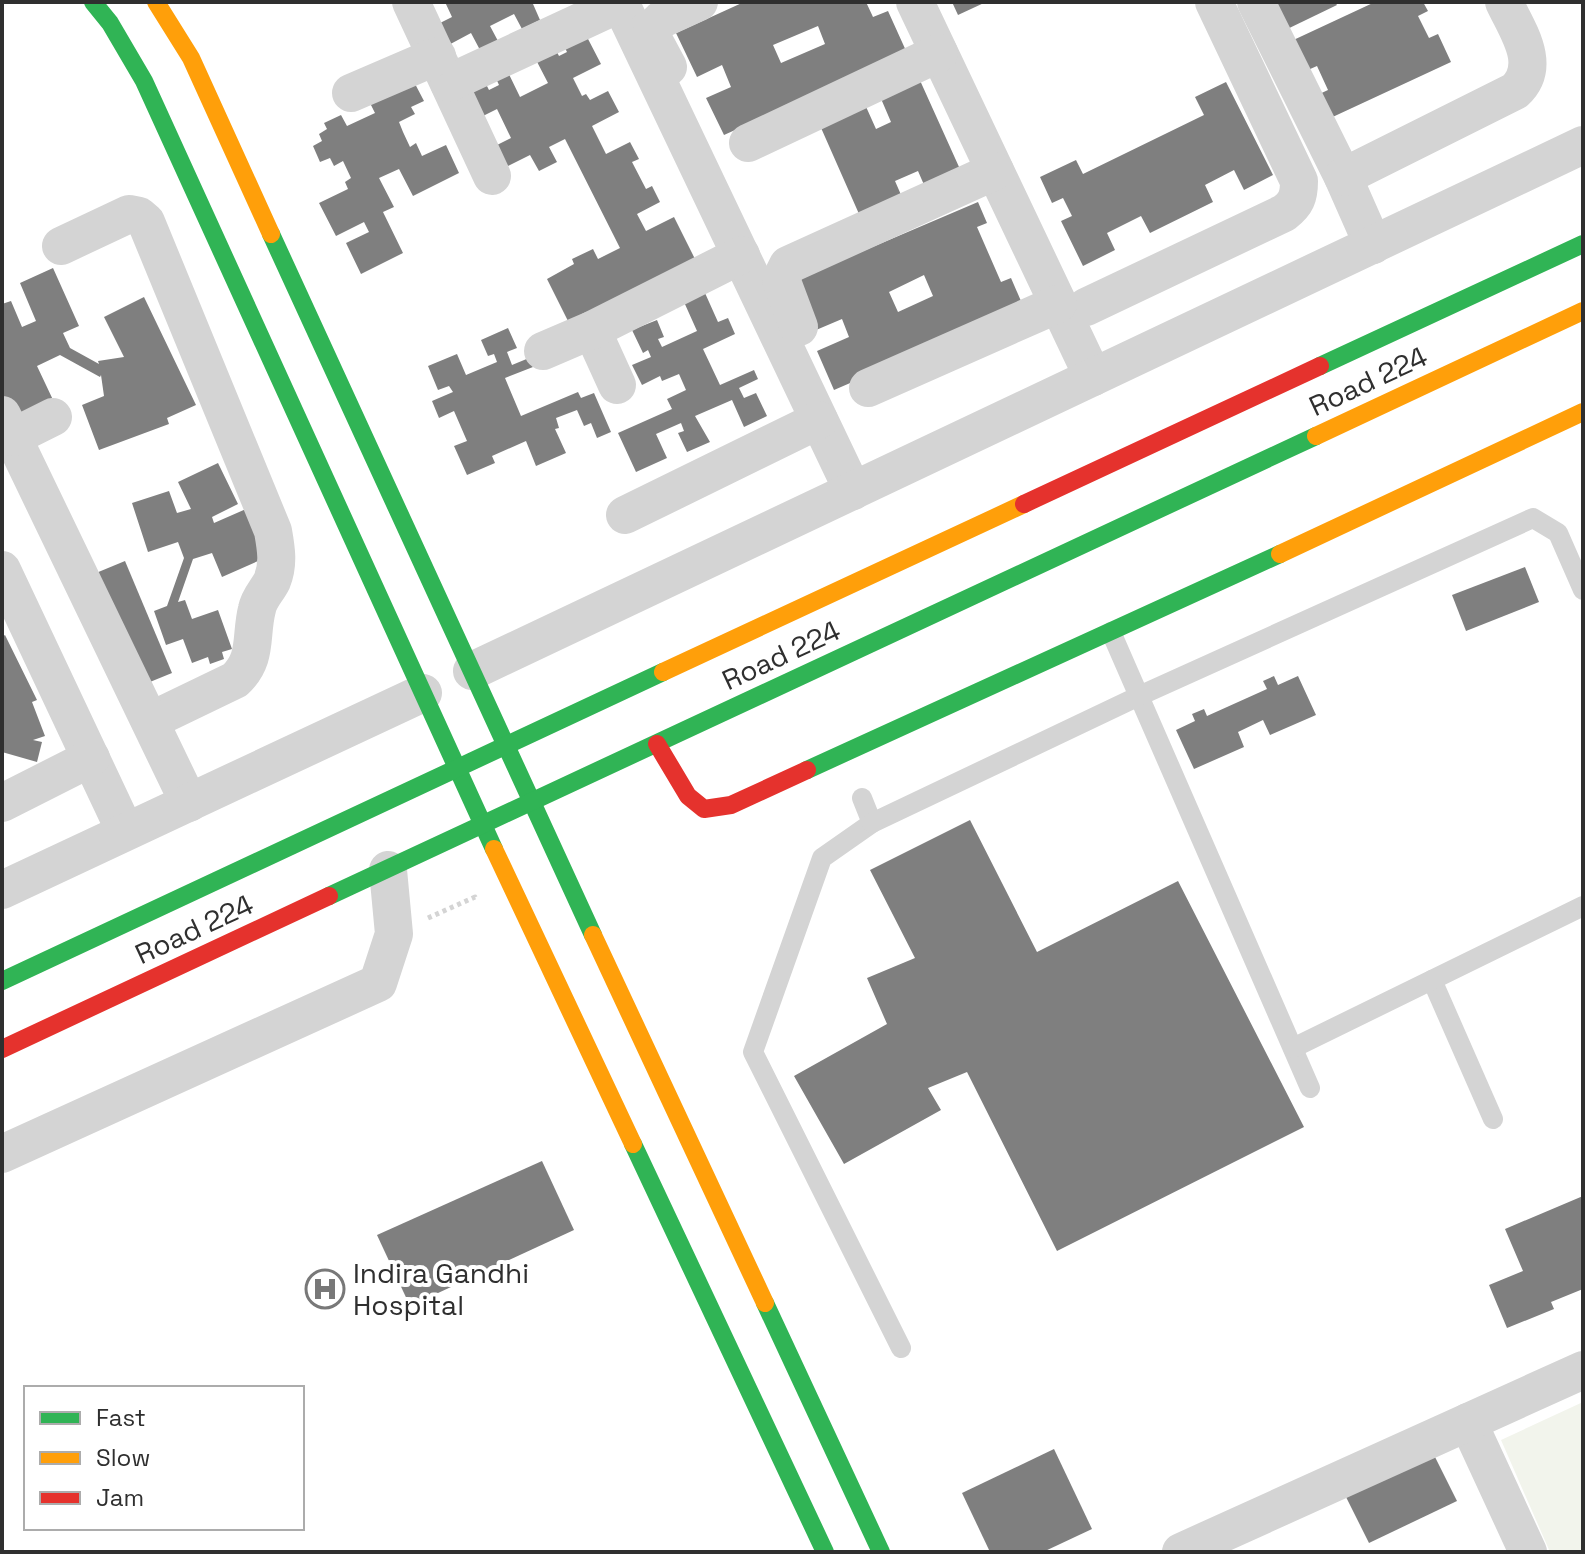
<svg xmlns="http://www.w3.org/2000/svg" width="1585" height="1554" font-family="'Space Grotesk',sans-serif">
	<style>
		.green { fill: #f2f4ec }
		.building { fill: #7f7f7f; fill-rule: evenodd }
		.lines { fill: none; stroke-linecap: round; stroke-linejoin: round }
		.path { stroke: #d4d4d4; stroke-width: 5; stroke-dasharray: 4 4; stroke-linecap: butt }
		.lane { stroke: #d4d4d4; stroke-width: 20 }
		.street { stroke: #d4d4d4; stroke-width: 38 }
		.fast { stroke: #30b455; stroke-width: 18 }
		.slow { stroke: #ff9f0a; stroke-width: 18 }
		.jam { stroke: #e5322d; stroke-width: 18 }
		.labels { text-anchor: middle; stroke-width: 8; stroke-linejoin: round; paint-order: stroke }
		.street-label { font-size: 28px; fill: #2f2f2f; stroke: #fff }
		.poi-label { font-size: 28px; fill: #2f2f2f; stroke: #fff; text-anchor: start }
	</style>
	<rect width="100%" height="100%" fill="#fff"/>
	<polygon class="green" points="1583,1402 1583,1552 1550,1552 1501,1440"/>
	<g class="building">
		<polygon points="445,2 537,2 533,4 540,20 522,29 514,14 490,26 498,41 480,50 471,33 443,48 432,27 452,17"/>
		<path d="M744,2H866L873,17L888,11L907,53L724,135L706,98L731,87L722,65L697,77L676,33ZM818,26L825,44L781,63L773,45Z"/>
		<polygon points="952,2 986,2 958,15"/>
		<polygon points="1265,2 1335,2 1337,5 1279,33"/>
		<polygon points="1375,2 1423,2 1428,11 1418,16 1429,38 1438,34 1451,62 1324,121 1313,97 1328,90 1317,66 1301,73 1287,43"/>
		<polygon points="587,37 601,64 573,78 582,96 586,94 590,100 608,91 619,112 592,126 606,154 630,142 639,159 632,162 646,189 652,186 660,202 637,214 646,231 674,217 696,261 570,325 547,279 574,264 572,259 593,249 598,259 620,248 565,139 549,147 557,162 539,171 530,155 502,169 491,148 511,138 497,109 473,121 461,97 486,84 489,90 499,85 493,72 505,66 520,97 548,83 534,56 554,46 559,56 567,52 565,48"/>
		<polygon points="918,76 964,178 928,194 918,171 895,181 905,204 863,223 818,121 863,100 876,129 891,122 879,94"/>
		<polygon points="413,80 424,101 411,107 415,114 399,122 403,132 410,147 416,143 422,156 446,145 459,173 413,196 399,169 379,178 394,207 383,212 403,253 361,274 346,243 369,232 364,222 336,236 319,203 348,189 345,182 351,178 343,161 334,166 330,158 320,162 313,146 322,141 319,134 327,129 324,123 341,115 347,126 375,113 369,101"/>
		<polygon points="1226,82 1273,175 1244,190 1234,170 1205,185 1213,202 1150,233 1141,216 1107,233 1115,250 1083,266 1061,221 1072,216 1063,198 1052,203 1040,177 1076,160 1083,174 1204,115 1195,97"/>
		<path d="M978,202L987,223L977,227L1001,282L1011,278L1024,308L834,390L817,351L849,337L842,319L809,333L788,283ZM924,275L933,296L898,312L889,292Z"/>
		<polygon points="53,268 79,326 63,333 70,348 99,364 98,361 124,357 104,317 144,297 196,405 167,418 169,424 99,450 82,405 104,396 101,375 100,377 60,355 37,366 54,402 11,422 2,403 2,304 11,301 22,327 36,321 20,283"/>
		<polygon points="705,293 718,322 728,318 735,334 703,349 720,385 754,370 758,379 739,388 744,398 756,393 767,416 744,427 732,400 695,416 710,442 687,452 678,433 684,431 681,423 656,434 667,458 636,472 618,433 672,409 667,399 686,390 679,374 662,381 660,376 642,385 632,365 651,357 648,350 643,353 632,330 657,320 664,337 658,339 662,347 697,331 684,302"/>
		<polygon points="508,328 517,348 507,352 512,365 529,358 533,367 505,378 521,416 578,392 581,398 594,393 611,432 597,438 591,423 584,426 577,410 556,418 559,428 555,429 566,453 536,466 526,441 492,456 495,463 467,475 454,446 467,441 454,411 439,418 432,401 453,392 449,386 438,390 428,366 457,354 466,375 497,362 494,354 488,356 481,340"/>
		<polygon points="218,463 238,504 212,517 214,523 246,509 267,557 222,577 212,553 193,559 178,602 185,600 192,619 218,610 232,649 222,652 224,659 210,664 208,657 192,663 183,639 166,645 154,611 167,606 184,558 178,542 148,552 132,503 169,491 177,513 191,509 178,482"/>
		<polygon points="125,561 172,673 145,684 96,573"/>
		<polygon points="1525,567 1539,602 1466,631 1452,595"/>
		<polygon points="5,635 37,700 32,702 45,736 33,740 42,742 37,762 2,752 2,637"/>
		<polygon points="1274,676 1278,685 1298,676 1316,715 1270,735 1263,720 1238,732 1244,747 1194,769 1176,730 1195,721 1192,714 1204,709 1207,716 1267,689 1263,681"/>
		<polygon points="970,820 1037,952 1178,881 1304,1127 1057,1251 967,1072 928,1088 941,1110 844,1164 794,1076 887,1024 867,978 915,958 870,870"/>
		<polygon points="542,1161 574,1230 410,1306 377,1235"/>
		<polygon points="1583,1196 1583,1289 1551,1302 1554,1309 1507,1328 1489,1285 1523,1271 1505,1229"/>
		<polygon points="1429,1445 1457,1501 1369,1543 1341,1487"/>
		<polygon points="1054,1449 1092,1529 1043,1552 990,1552 962,1493"/>
	</g>
	<g class="lines">
		<polyline class="path" points="428,918 475,897 476,899"/>
		<g class="lane">
			<polyline points="1111,632 1310,1088"/>
			<polyline points="862,798 872,823 822,858 753,1052 901,1348"/>
			<polyline points="872,823 1139,696 1533,518 1558,533 1583,590"/>
			<polyline points="1432,980 1493,1119"/>
			<polyline points="1293,1048 1583,906"/>
		</g>
		<g class="street">
			<polyline points="411,2 492,176"/>
			<polyline points="620,2 853,491"/>
			<polyline points="915,2 1093,377"/>
			<polyline points="1256,2 1343,177 1373,245"/>
			<polyline points="668,67 653,39 652,29 662,19 699,2"/>
			<polyline points="449,83 621,3"/>
			<polyline points="351,93 437,56"/>
			<polyline points="748,143 939,53"/>
			<path d="M1343,177L1515,91C1543,65 1517,30 1504,2"/>
			<path d="M61,246L129,214L139,216L146,222L273,531C276,548 279,564 272,581C267,591 259,598 257,609C250,636 258,659 235,680L150,721"/>
			<path d="M1086,307L1284,213C1296,204 1299,197 1299,181L1214,2"/>
			<polyline points="799,327 781,279 788,265 995,171"/>
			<polyline points="592,330 617,385"/>
			<polyline points="543,351 592,330 741,255"/>
			<polyline points="868,388 1058,304"/>
			<polyline points="2,415 189,803"/>
			<polyline points="13,437 53,417"/>
			<polyline points="625,515 819,420"/>
			<polyline points="2,570 125,831"/>
			<polyline points="472,671 1583,145"/>
			<polyline points="2,803 91,758"/>
			<polyline points="2,890 423,693"/>
			<polyline points="2,1154 378,983 394,934 388,870"/>
			<polyline points="1468,1422 1528,1552"/>
			<polyline points="1181,1552 1583,1370"/>
		</g>
		<g class="fast">
			<polyline points="93,2 110,23 144,81 494,849"/>
			<polyline points="271,234 593,935"/>
			<polyline points="1320,366 1583,244"/>
			<polyline points="807,770 1280,554"/>
			<polyline points="329,896 1316,436"/>
			<polyline points="2,981 663,672"/>
			<polyline points="633,1144 825,1552"/>
			<polyline points="765,1303 881,1552"/>
		</g>
		<g class="slow">
			<polyline points="156,2 191,58 271,234"/>
			<polyline points="1316,436 1583,311"/>
			<polyline points="1280,554 1583,412"/>
			<polyline points="663,672 1024,504"/>
			<polyline points="494,849 633,1144"/>
			<polyline points="593,935 765,1303"/>
		</g>
		<g class="jam">
			<polyline points="1024,504 1320,366"/>
			<polyline points="657,744 688,796 704,809 731,805 807,770"/>
			<polyline points="2,1049 329,896"/>
		</g>
	</g>
	<defs>
		<symbol id="hospital-ring" viewBox="-11 -11 22 22"><circle r="9.5" fill="#fff" stroke="#787878" stroke-width="1.5"/><path d="M-5-5h3v3.5h4V-5h3V5h-3V1.5h-4V5h-3Z" fill="#787878"/></symbol>
	</defs>
	<g fill-rule="evenodd">
		<use href="#hospital-ring" x="303" y="1267" width="44" height="44"/>
	</g>
	<g class="labels">
		<g class="street-label">
			<text transform="translate(1368 381) rotate(-25)" y="10">Road 224</text>
			<text transform="translate(781 655) rotate(-25)" y="10">Road 224</text>
			<text transform="translate(194 929) rotate(-25)" y="10">Road 224</text>
		</g>
		<g class="poi-label">
			<text x="353" y="1283">Indira Gandhi<tspan x="353" dy="32">Hospital</tspan></text>
		</g>
	</g>
	<rect width="1585" height="1554" fill="none" stroke="#2f2f2f" stroke-width="8"/>
	<rect x="24" y="1386" width="280" height="144" fill="#ffffff" stroke="#acacac" stroke-width="2"/>
	<rect x="40" y="1412" width="40" height="12" fill="#30b455" stroke="#acacac" stroke-width="2"/>
	<text x="96" y="1426" font-size="24" fill="#2f2f2f">Fast</text>
	<rect x="40" y="1452" width="40" height="12" fill="#ff9f0a" stroke="#acacac" stroke-width="2"/>
	<text x="96" y="1466" font-size="24" fill="#2f2f2f">Slow</text>
	<rect x="40" y="1492" width="40" height="12" fill="#e5322d" stroke="#acacac" stroke-width="2"/>
	<text x="96" y="1506" font-size="24" fill="#2f2f2f">Jam</text>
</svg>
